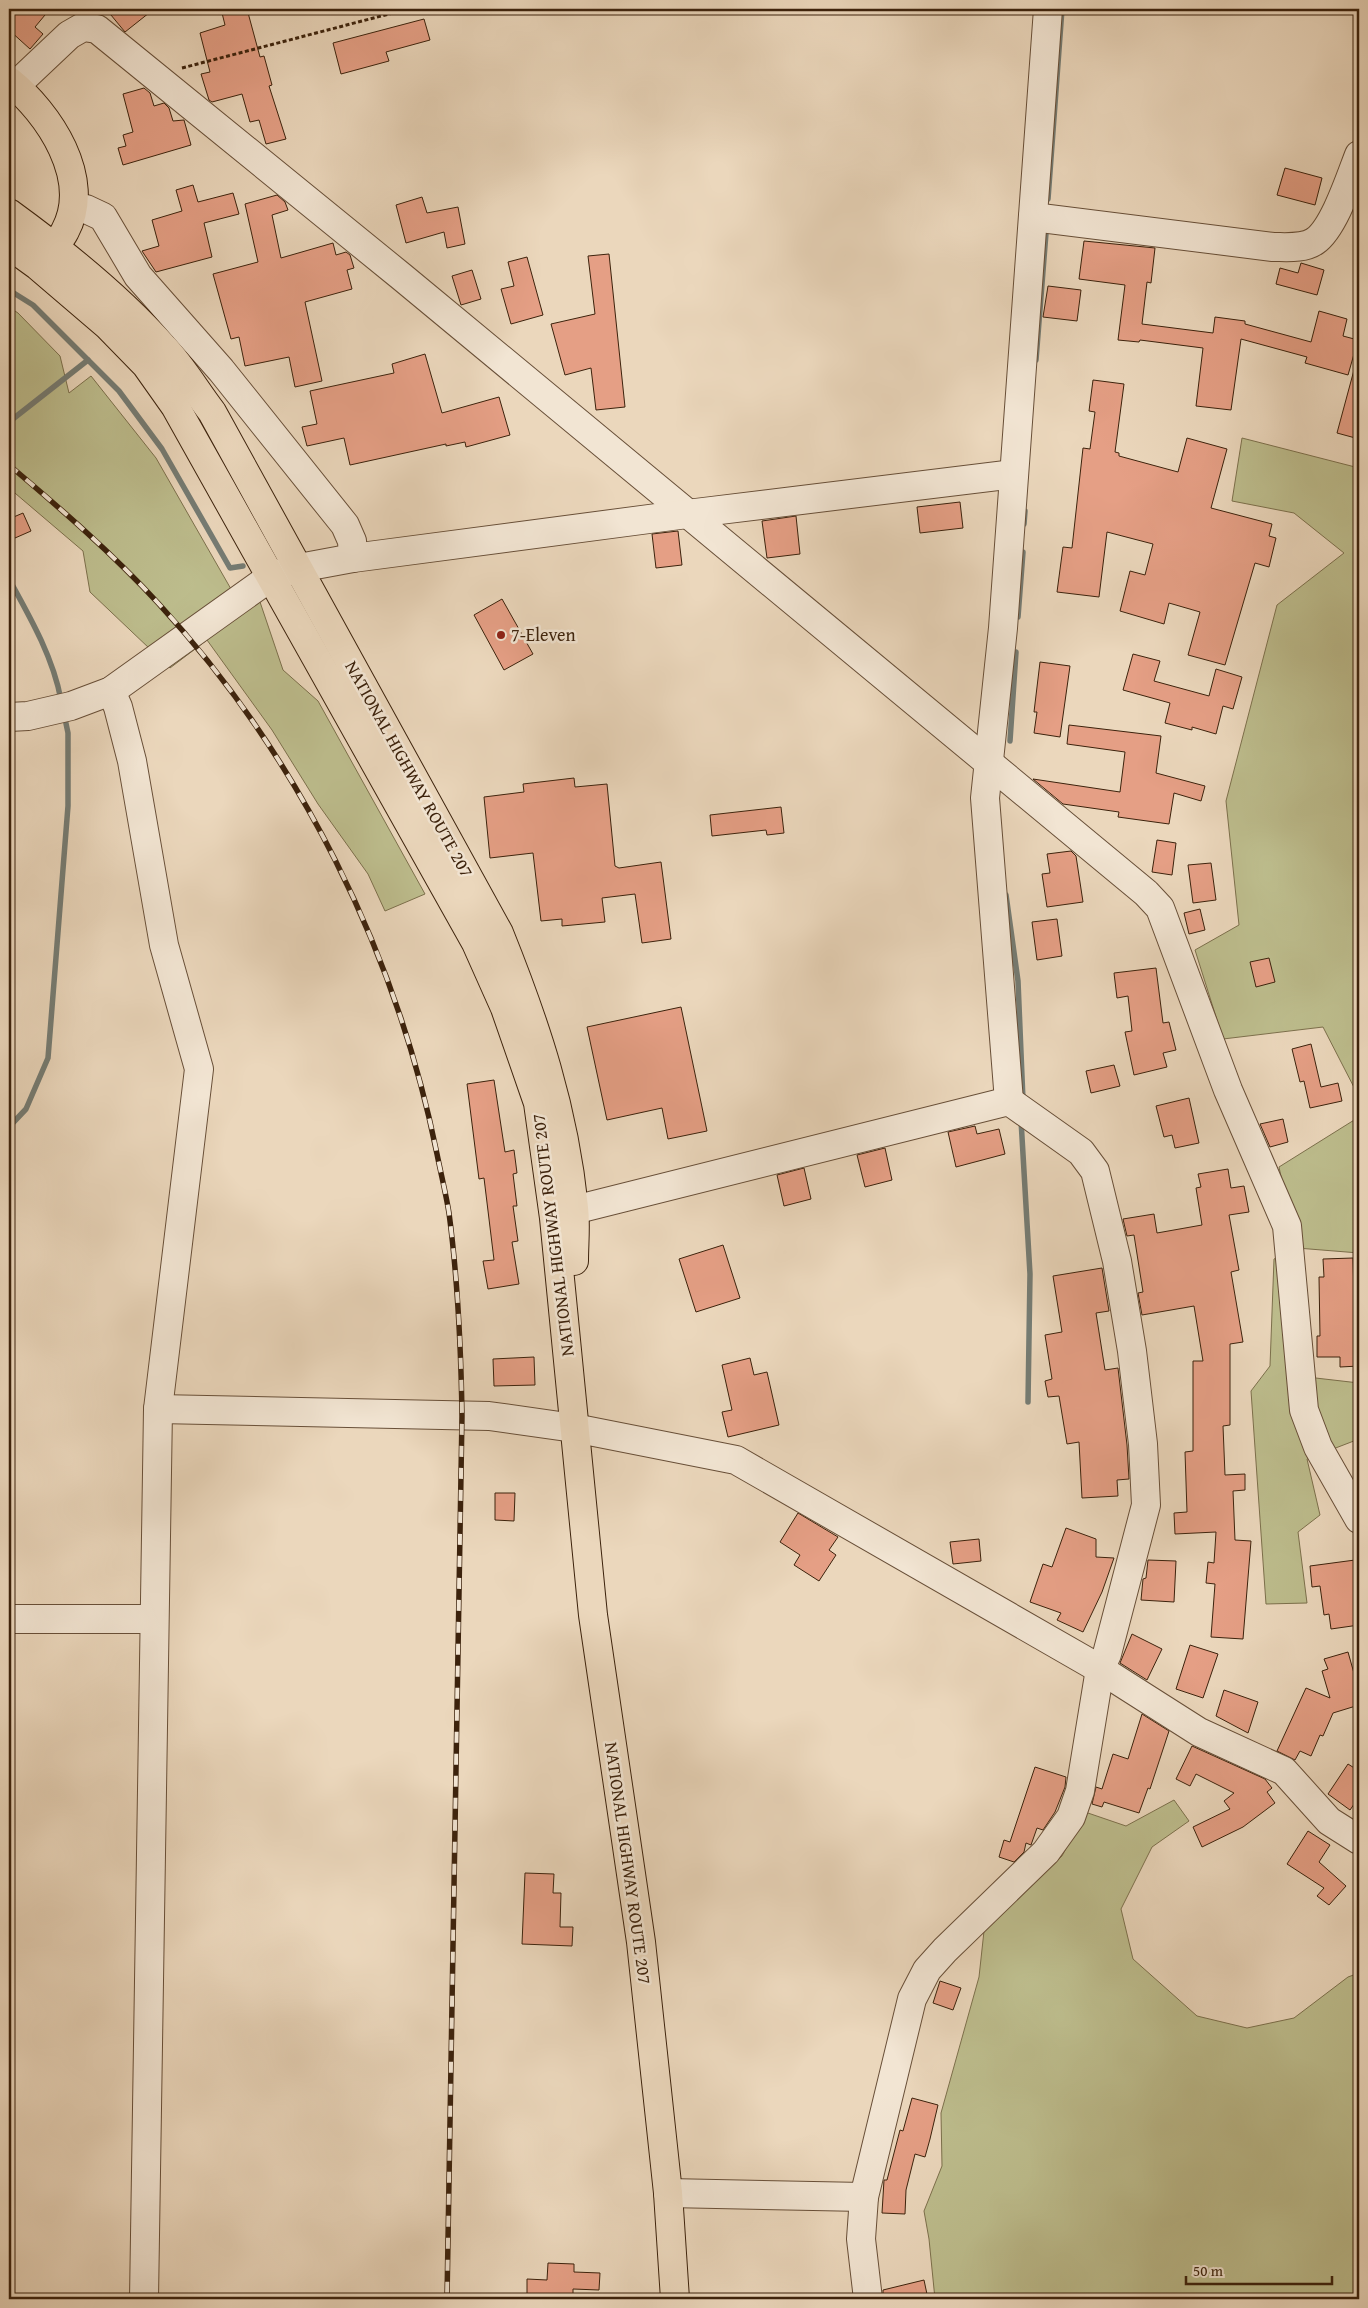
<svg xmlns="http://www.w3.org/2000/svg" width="1368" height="2308" font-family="'Gentium Book Plus',serif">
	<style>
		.green { fill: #bdbd8d; stroke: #7c704c }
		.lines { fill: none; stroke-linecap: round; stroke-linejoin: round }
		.stream { stroke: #757c74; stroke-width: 5.5 }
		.building { fill: #e59f85; stroke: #3c220c }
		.minor-casing { stroke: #684f38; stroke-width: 30 }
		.major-casing { stroke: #3c220c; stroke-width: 30 }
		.highway-casing { stroke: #3c220c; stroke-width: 30 }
		.path { stroke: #3c220c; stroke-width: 3; stroke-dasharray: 4 2.5; stroke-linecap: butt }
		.minor { stroke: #f2e5d3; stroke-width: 28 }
		.major { stroke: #ebd7bc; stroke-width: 28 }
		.highway { stroke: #ebd7bc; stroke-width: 28 }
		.rail-casing { stroke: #3c220c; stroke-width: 5.5 }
		.rail { stroke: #f2e5d3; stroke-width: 4; stroke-dasharray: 11; stroke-linecap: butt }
		.poi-dot { fill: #8f2418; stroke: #f2e5d3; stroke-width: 2 }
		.labels { text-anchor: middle; stroke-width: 5; stroke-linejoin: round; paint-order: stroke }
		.poi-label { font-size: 18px; fill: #3c220c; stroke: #f2e5d3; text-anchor: start }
		.street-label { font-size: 18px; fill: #3c220c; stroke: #f2e5d3 }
	</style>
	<rect width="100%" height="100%" fill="#ebd7bc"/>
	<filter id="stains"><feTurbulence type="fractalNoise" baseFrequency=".004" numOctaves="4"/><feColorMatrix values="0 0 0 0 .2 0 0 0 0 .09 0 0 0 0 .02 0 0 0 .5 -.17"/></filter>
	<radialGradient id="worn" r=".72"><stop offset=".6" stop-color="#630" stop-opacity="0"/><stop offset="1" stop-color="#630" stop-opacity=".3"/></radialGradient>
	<g class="green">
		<polygon points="9,307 18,313 60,356 69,393 91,376 156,458 243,610 259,599 283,670 318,701 425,894 385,911 368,874 318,804 272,730 207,640 170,668 90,592 83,551 9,488"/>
		<polygon points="1242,438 1359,468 1359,969 1357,971 1359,978 1359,1097 1323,1027 1223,1039 1195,950 1239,925 1226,801 1277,605 1344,553 1294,513 1232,501"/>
		<polygon points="1359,1117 1359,1253 1297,1248 1307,1377 1359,1383 1359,1439 1307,1459 1320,1515 1298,1532 1307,1603 1266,1604 1251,1391 1270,1366 1274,1259 1296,1248 1279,1167"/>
		<polygon points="1174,1800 1189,1821 1152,1847 1121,1909 1133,1959 1197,2016 1247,2028 1294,2018 1348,1977 1359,1973 1359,2299 935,2299 929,2239 924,2211 942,2166 941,2113 979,1977 984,1931 1062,1856 1085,1812 1126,1826"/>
	</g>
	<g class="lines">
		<g class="stream">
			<polyline points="1048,199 1062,9"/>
			<polyline points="9,290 33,305 119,391 162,449 230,568 243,566"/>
			<polyline points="1036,360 1046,233"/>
			<polyline points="9,422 88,360"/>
			<polyline points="1024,524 1025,511"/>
			<path d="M9,579C30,617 53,657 61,700"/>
			<polyline points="1018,617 1023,552"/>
			<polyline points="1010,741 1016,652"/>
			<polyline points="1006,895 1018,981 1023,1100"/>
			<polyline points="1021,1120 1030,1274 1028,1402"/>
			<polyline points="9,1127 26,1109 48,1058 68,806 68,733 64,714"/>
		</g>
	</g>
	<g class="building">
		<polygon points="14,9 50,9 35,27 43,34 30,49 9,30 9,14"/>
		<polygon points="106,9 154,9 125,32"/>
		<polygon points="221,9 247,9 260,57 264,56 272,85 269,86 286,139 266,144 259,120 250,122 242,94 212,102 209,100 201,74 210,72 200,33 225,25"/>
		<polygon points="424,19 430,40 386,52 389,61 341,74 333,43"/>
		<polygon points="144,88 150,93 154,106 164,103 169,108 173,121 184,120 191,145 123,165 118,148 126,146 123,135 133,132 123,94"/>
		<polygon points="1285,168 1322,178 1315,205 1277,195"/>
		<polygon points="193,185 198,202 233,193 239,214 204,223 212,257 156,272 142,251 159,246 152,220 182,211 176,190"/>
		<polygon points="277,195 285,202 288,210 272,215 281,258 333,243 336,255 346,252 350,255 354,268 347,270 352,289 305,302 322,381 295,387 289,357 245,366 239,337 231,339 213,274 258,262 245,204"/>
		<polygon points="422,197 427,213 458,207 465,244 447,248 444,232 406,243 396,205"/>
		<polygon points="1084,241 1155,248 1151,283 1147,282 1142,324 1213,333 1215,317 1245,321 1245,324 1311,342 1319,311 1347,319 1343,336 1358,340 1348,375 1305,363 1307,357 1241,339 1231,410 1196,406 1203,348 1140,340 1139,342 1118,340 1125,285 1079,279"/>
		<polygon points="609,254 625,407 596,410 591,368 565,375 551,324 595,314 588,256"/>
		<polygon points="527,257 543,315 511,324 501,289 514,286 508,262"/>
		<polygon points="1301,263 1324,270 1317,295 1276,284 1280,268 1298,273"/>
		<polygon points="472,270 481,299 461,305 452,276"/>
		<polygon points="1048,286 1081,290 1077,321 1043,317"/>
		<polygon points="425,354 442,413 499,397 510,435 466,447 465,442 446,446 446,444 350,465 344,438 307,446 302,427 317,424 310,391 394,373 392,364"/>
		<polygon points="1354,370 1359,370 1359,439 1337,433"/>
		<polygon points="1093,380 1124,384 1115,452 1119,453 1119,456 1178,472 1187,438 1227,449 1211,508 1272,524 1269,536 1276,538 1269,567 1255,563 1225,665 1188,655 1200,612 1169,603 1164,624 1120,611 1130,571 1145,575 1153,544 1107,532 1099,597 1057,592 1063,547 1072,548 1083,448 1090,449 1095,412 1089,411"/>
		<polygon points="960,502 963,528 920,533 917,507"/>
		<polygon points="23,513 31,531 15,538 9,519"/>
		<polygon points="796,516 800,554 767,558 762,521"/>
		<polygon points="678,531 682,565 656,568 652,534"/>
		<polygon points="502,599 533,654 504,670 474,615"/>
		<polygon points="1133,654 1160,661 1154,681 1209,696 1216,669 1242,677 1233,709 1223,706 1216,734 1192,727 1192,730 1165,723 1170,703 1123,690"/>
		<polygon points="1040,662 1070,666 1060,737 1034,733 1037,712 1034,712"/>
		<polygon points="1069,725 1161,736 1156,773 1205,786 1201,801 1174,793 1169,824 1118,817 1119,812 1063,804 1033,779 1120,792 1125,752 1067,744"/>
		<polygon points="574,778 575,787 607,784 615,866 619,868 661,862 671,939 642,943 635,894 602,898 605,922 562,926 562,919 541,921 533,853 490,858 484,797 524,792 523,784"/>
		<polygon points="781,807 784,833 767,835 766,830 712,836 710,815"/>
		<polygon points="1157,840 1176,843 1172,875 1152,872"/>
		<polygon points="1071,851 1076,856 1083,902 1047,907 1042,874 1050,873 1047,854"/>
		<polygon points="1211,863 1216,900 1193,903 1188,865"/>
		<polygon points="1200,909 1205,930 1189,934 1184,913"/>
		<polygon points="1057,919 1062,956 1037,960 1032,922"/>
		<polygon points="1269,958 1275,982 1256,987 1250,962"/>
		<polygon points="1156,968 1163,1023 1169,1022 1176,1050 1163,1053 1167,1067 1134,1075 1125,1032 1132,1031 1128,996 1117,998 1114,973"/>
		<polygon points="681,1007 707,1131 668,1139 662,1108 607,1120 587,1027"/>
		<polygon points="1311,1044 1321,1087 1338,1083 1342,1101 1310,1108 1304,1081 1300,1082 1292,1049"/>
		<polygon points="1114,1065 1120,1086 1091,1093 1086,1071"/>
		<polygon points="494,1080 505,1152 514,1150 517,1173 513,1174 517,1206 513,1206 518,1241 512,1242 519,1284 488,1289 483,1261 494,1260 484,1178 479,1179 467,1084"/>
		<polygon points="1189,1098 1199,1143 1175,1148 1172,1135 1164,1137 1156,1106"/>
		<polygon points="1283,1119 1288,1142 1270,1147 1260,1124"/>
		<polygon points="975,1126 977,1134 999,1129 1005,1154 956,1167 948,1132"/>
		<polygon points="885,1148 892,1180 865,1187 857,1155"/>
		<polygon points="804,1168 811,1199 784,1206 777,1175"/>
		<polygon points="1228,1169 1231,1188 1244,1186 1249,1212 1229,1215 1239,1270 1231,1272 1243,1342 1230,1344 1230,1425 1223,1426 1225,1475 1245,1474 1245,1490 1233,1491 1235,1540 1251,1541 1243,1639 1211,1637 1215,1584 1206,1583 1208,1562 1214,1563 1216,1532 1175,1534 1174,1513 1187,1512 1185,1452 1193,1451 1193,1361 1203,1361 1194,1306 1142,1315 1138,1293 1143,1292 1134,1235 1127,1236 1123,1219 1154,1214 1157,1233 1202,1225 1196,1188 1201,1187 1198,1174"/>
		<polygon points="723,1245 740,1298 696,1312 679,1259"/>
		<polygon points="1353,1258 1355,1329 1359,1329 1359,1366 1340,1367 1340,1357 1317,1357 1317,1336 1320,1336 1319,1277 1324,1277 1323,1259"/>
		<polygon points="1102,1268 1109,1311 1096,1313 1105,1370 1118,1368 1127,1445 1129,1479 1117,1480 1118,1496 1082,1498 1079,1442 1067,1444 1059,1396 1048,1397 1045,1381 1052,1379 1045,1335 1062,1332 1053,1276"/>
		<polygon points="534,1357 535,1385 494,1386 493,1359"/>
		<polygon points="750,1358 754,1375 767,1372 779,1425 728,1437 722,1412 732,1410 722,1365"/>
		<polygon points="495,1493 515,1493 514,1521 495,1520"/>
		<polygon points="798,1513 838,1537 829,1550 836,1555 819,1581 794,1565 800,1555 780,1542"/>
		<polygon points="1066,1528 1096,1539 1096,1557 1114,1558 1102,1592 1083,1632 1057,1620 1061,1613 1030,1602 1043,1564 1052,1567"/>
		<polygon points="979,1539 981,1561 953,1564 950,1542"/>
		<polygon points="1148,1560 1176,1561 1174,1602 1141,1600 1143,1579 1146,1578"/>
		<polygon points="1355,1560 1359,1587 1359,1625 1331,1629 1329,1614 1324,1615 1320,1586 1312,1587 1310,1566"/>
		<polygon points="1132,1634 1162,1649 1147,1680 1120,1663"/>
		<polygon points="1190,1645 1218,1654 1203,1698 1176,1689"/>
		<polygon points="1348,1652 1359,1691 1359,1705 1333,1713 1323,1736 1320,1735 1311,1756 1300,1751 1295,1760 1277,1751 1306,1688 1330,1698 1322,1671 1328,1669 1324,1659"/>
		<polygon points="1224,1690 1258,1702 1248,1733 1216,1716"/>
		<polygon points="1142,1714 1169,1731 1150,1789 1148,1788 1139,1813 1104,1802 1102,1807 1092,1804 1096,1787 1102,1789 1113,1754 1128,1759"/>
		<polygon points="1192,1746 1265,1779 1272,1788 1267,1792 1275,1803 1243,1827 1202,1847 1193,1827 1230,1809 1224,1801 1234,1793 1196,1774 1190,1786 1176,1779"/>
		<polygon points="1348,1764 1359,1771 1359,1797 1350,1810 1328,1794"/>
		<polygon points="1035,1767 1066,1777 1065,1787 1055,1812 1043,1830 1037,1828 1031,1845 1026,1843 1024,1852 1014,1862 999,1857 1004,1840 1010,1842"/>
		<polygon points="1308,1831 1330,1845 1319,1862 1346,1886 1329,1905 1317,1896 1324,1888 1287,1864"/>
		<polygon points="525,1873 554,1874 553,1893 561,1893 560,1927 573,1927 572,1946 522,1944"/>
		<polygon points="940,1981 961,1988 953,2010 933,2003"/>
		<polygon points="912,2098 938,2105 930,2139 925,2157 915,2154 906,2190 905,2214 882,2213 884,2180 887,2180 900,2130 903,2131"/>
		<polygon points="548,2263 574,2264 574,2272 600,2273 599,2290 573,2289 573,2297 527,2295 527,2279 547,2280"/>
		<polygon points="924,2280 928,2299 883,2299 883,2290"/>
	</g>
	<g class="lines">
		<defs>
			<g id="minor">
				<polyline points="15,86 69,35 83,27 97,29 402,277 1146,893 1160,908 1228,1090 1287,1226 1304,1410 1318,1447 1359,1519"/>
				<polyline points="74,207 86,209 103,217 138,276 221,370 345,525 352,541 353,558"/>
				<path d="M1033,217L1273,247C1286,247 1304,249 1315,241C1334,228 1350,178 1359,155"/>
				<polyline points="111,691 118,707 132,761 164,945 199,1069 158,1409 144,2299"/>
				<polyline points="9,717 28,716 71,706 111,691 272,576 299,568 353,558 687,514 1014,474"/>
				<polyline points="1009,1101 985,798 1003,628 1048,9"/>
				<polyline points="574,1210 1009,1101 1081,1152 1095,1171 1117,1261 1132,1351 1143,1444 1146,1505 1107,1654 1100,1669 1080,1791 1071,1817 1046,1852 945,1950 927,1970 912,1999 864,2197 861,2239 868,2299"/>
				<polyline points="158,1409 489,1416 574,1428 736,1460 1100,1669 1199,1732 1284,1771 1329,1821 1359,1840"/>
				<polyline points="9,1619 153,1619"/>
				<polyline points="668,2193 864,2197"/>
			</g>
			<path id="major" d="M9,81C49,113 93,179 65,231C59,243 47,254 39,265"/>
			<g id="highway">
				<path d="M9,213C64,253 119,297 164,348C182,367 196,391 212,412L499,933C536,1025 564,1109 574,1208C576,1225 574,1244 574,1261"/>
				<polyline points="9,245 38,266 107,325 146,365 175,406 476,943 505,1008 538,1103 554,1218 593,1615 641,1942 668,2193 675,2299"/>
			</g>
		</defs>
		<use href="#minor" class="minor-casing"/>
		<use href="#major" class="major-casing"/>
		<use href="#highway" class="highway-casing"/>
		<polyline class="path" points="182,68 408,9"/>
		<use href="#minor" class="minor"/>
		<use href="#major" class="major"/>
		<use href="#highway" class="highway"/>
		<defs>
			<path id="rail" d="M9,465C61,509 112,553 158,603C299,756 396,951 437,1154C441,1174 446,1194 449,1213C458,1281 461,1348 462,1416L447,2299"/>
		</defs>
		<use href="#rail" class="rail-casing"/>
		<use href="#rail" class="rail"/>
	</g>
	<circle class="poi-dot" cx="501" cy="635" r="5"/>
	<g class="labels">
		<g class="poi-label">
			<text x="511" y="641">7-Eleven</text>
		</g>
		<g class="street-label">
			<text transform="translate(409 769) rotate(61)" y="6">NATIONAL HIGHWAY ROUTE 207</text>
			<text transform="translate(553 1235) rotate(-97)" y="6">NATIONAL HIGHWAY ROUTE 207</text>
			<text transform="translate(628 1863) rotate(82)" y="6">NATIONAL HIGHWAY ROUTE 207</text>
		</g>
	</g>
	<rect width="1368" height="2308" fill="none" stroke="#ebd7bc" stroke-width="30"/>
	<rect x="10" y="10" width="1348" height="2288" fill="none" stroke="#3c220c" stroke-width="2.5"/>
	<rect x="15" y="15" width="1338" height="2278" fill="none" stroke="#3c220c"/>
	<path d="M1186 2276v8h146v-8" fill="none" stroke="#3c220c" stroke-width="2.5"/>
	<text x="1193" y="2276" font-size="15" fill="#3c220c" stroke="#f2e5d3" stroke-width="4" paint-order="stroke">50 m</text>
	<rect width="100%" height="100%" filter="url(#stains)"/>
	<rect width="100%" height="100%" fill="url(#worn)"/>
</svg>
